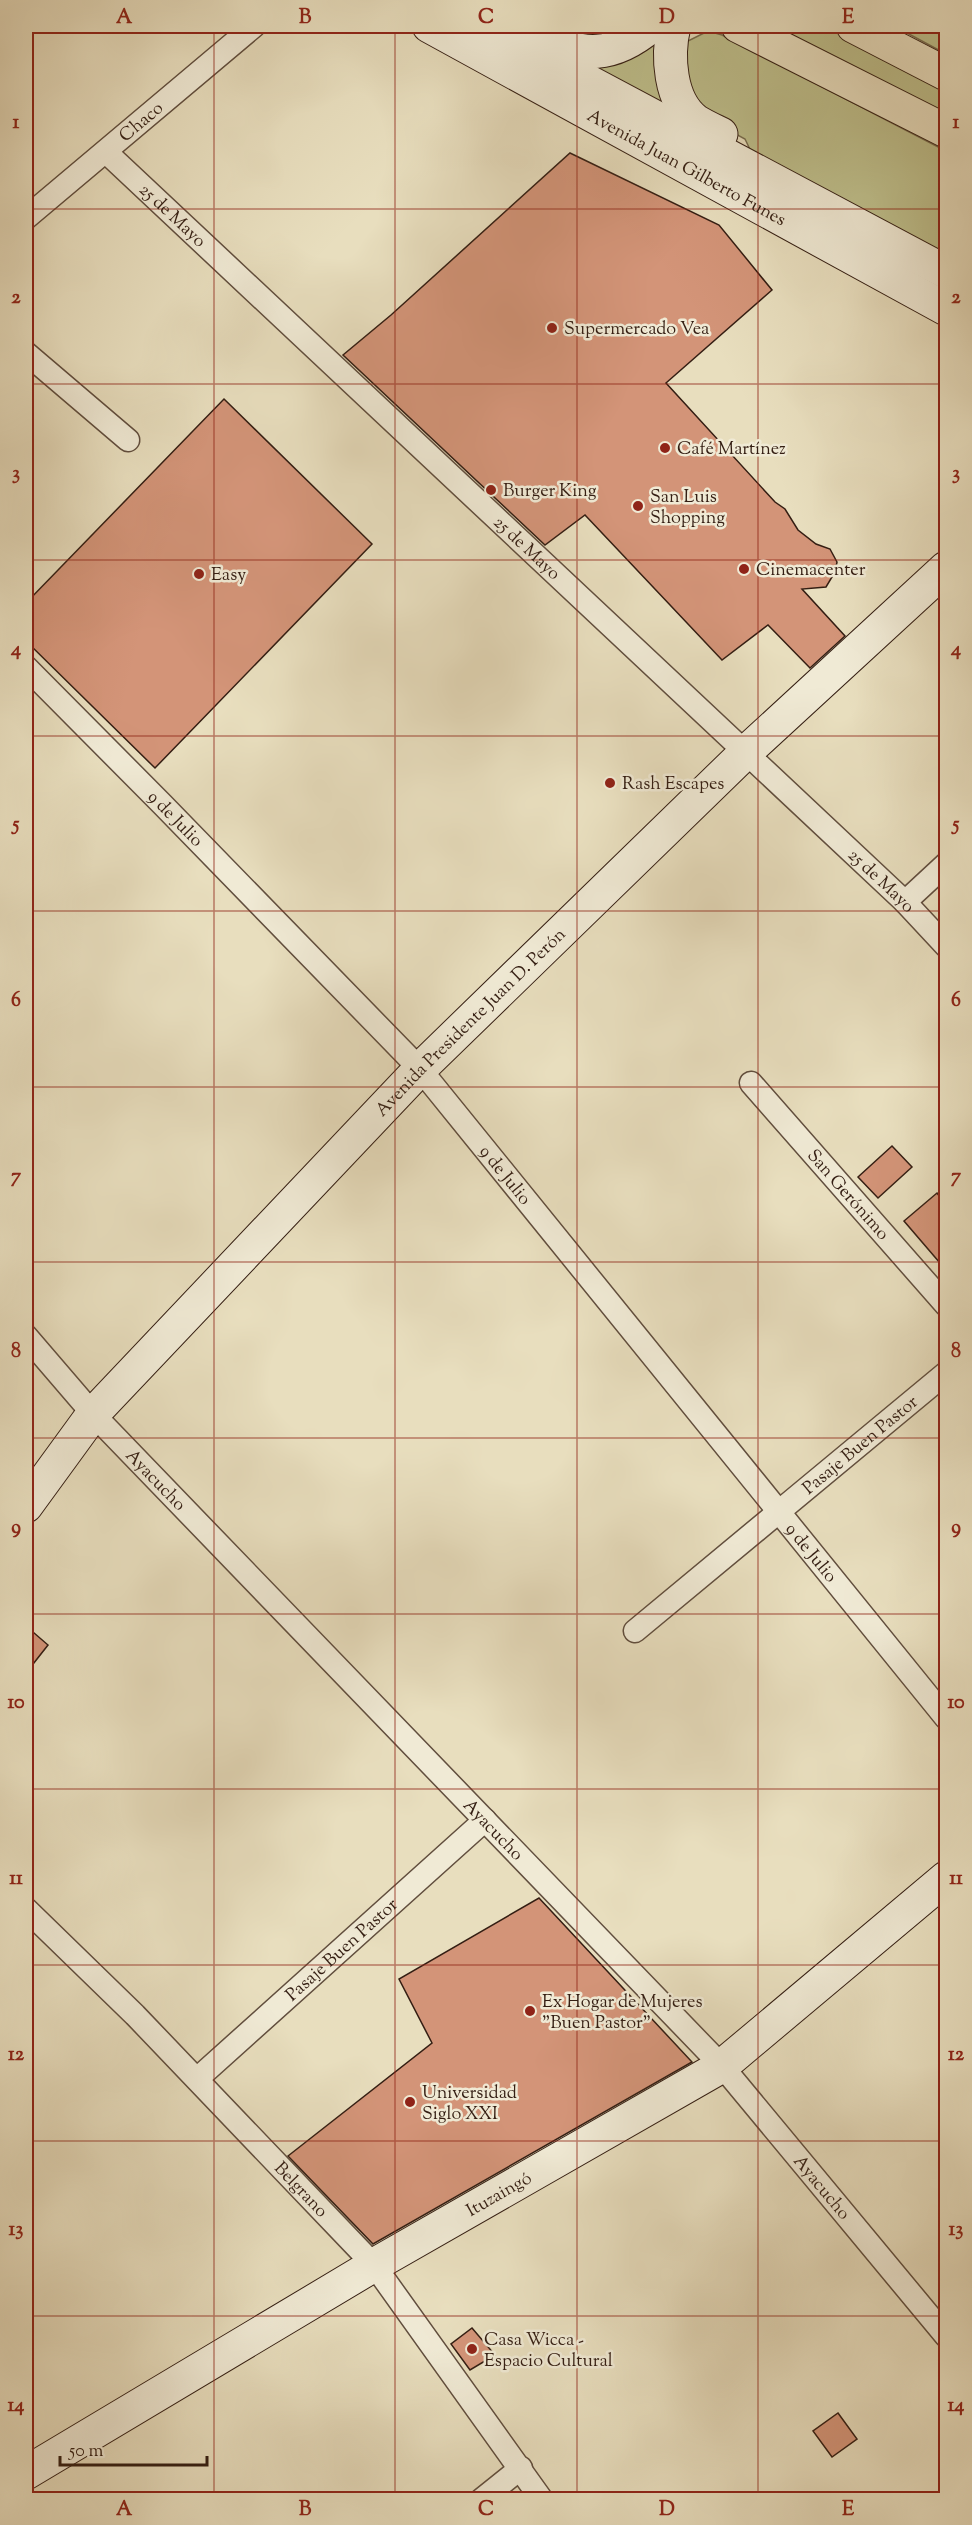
<svg xmlns="http://www.w3.org/2000/svg" width="972" height="2525" font-family="'Sorts Mill Goudy',serif">
	<style>
		.green { fill: #bebf8c; stroke: #796e50; stroke-width: 1.5 }
		.building { fill: #d39478; stroke: #341e13; stroke-width: 1.5 }
		.lines { fill: none; stroke-linecap: round; stroke-linejoin: round }
		.street-casing { stroke: #614e3e; stroke-width: 25 }
		.secondary-casing { stroke: #341e13; stroke-width: 35 }
		.highway-casing { stroke: #341e13; stroke-width: 35 }
		.street { stroke: #f0ead5; stroke-width: 22 }
		.secondary { stroke: #f0ead5; stroke-width: 33 }
		.highway { stroke: #e8debe; stroke-width: 33 }
		.grid { fill: none; stroke: #8f2418; stroke-width: 1.5; stroke-opacity: 0.55 }
		.poi-dot { fill: #8f2418; stroke: #f0ead5; stroke-width: 2 }
		.labels { text-anchor: middle; stroke-width: 5; stroke-linejoin: round; paint-order: stroke }
		.street-label { font-size: 18px; fill: #341e13; stroke: #f0ead5 }
		.poi-label { font-size: 18px; fill: #341e13; stroke: #f0ead5; text-anchor: start }
		.neatline { fill: none; stroke: #8f2418; stroke-width: 2 }
		.grid-label { font-size: 20px; text-anchor: middle; font-weight: bold; fill: #8f2418 }
	</style>
	<rect width="100%" height="100%" fill="#e8debe"/>
	<filter id="stains"><feTurbulence type="fractalNoise" baseFrequency=".00333" numOctaves="4"/><feColorMatrix values="0 0 0 0 .2 0 0 0 0 .09 0 0 0 0 .02 0 0 0 .5 -.17"/></filter>
	<radialGradient id="worn" r=".72"><stop offset=".6" stop-color="#630" stop-opacity="0"/><stop offset="1" stop-color="#630" stop-opacity=".3"/></radialGradient>
	<g class="green">
		<polygon points="538,26 638,26 593,44"/>
		<polygon points="658,26 690,123 580,58"/>
		<polygon points="769,26 825,26 946,89 946,116"/>
		<polygon points="894,26 946,26 946,54"/>
		<polygon points="708,31 722,35 946,151 946,262 755,160 745,139 699,114 676,47"/>
	</g>
	<g class="building">
		<polygon points="570,153 719,225 772,290 666,383 775,502 785,509 798,530 816,544 830,549 837,562 835,572 826,587 802,589 845,636 810,668 768,625 722,660 585,515 545,545 343,355 391,315"/>
		<polygon points="224,399 372,544 155,768 26,641 26,603"/>
		<polygon points="892,1146 912,1167 878,1198 858,1177"/>
		<polygon points="937,1193 946,1205 946,1270 904,1221"/>
		<polygon points="26,1626 48,1645 26,1673"/>
		<polygon points="539,1898 692,2062 373,2244 288,2156 432,2043 399,1979"/>
		<polygon points="472,2328 495,2355 470,2370 451,2344"/>
		<polygon points="838,2413 857,2439 832,2457 813,2431"/>
	</g>
	<g class="lines">
		<defs>
			<g id="street">
				<path id="s1" d="M106,152L905,902L946,946"/>
				<path id="s2" d="M26,218L254,26"/>
				<polyline points="26,353 128,440"/>
				<path id="s3" d="M26,667L162,804L420,1069L946,1718"/>
				<polyline points="905,902 946,864"/>
				<path id="s4" d="M751,1083L946,1305"/>
				<path id="s5" d="M26,1336L93,1414L722,2066L946,2336"/>
				<path id="s6" d="M635,1631L946,1373"/>
				<path id="s7" d="M26,1909L135,2015L374,2265L542,2500"/>
				<path id="s8" d="M197,2079L485,1820"/>
				<polyline points="481,2500 521,2468"/>
			</g>
			<g id="secondary">
				<path id="s9" d="M429,26L946,309"/>
				<polyline points="484,26 946,272"/>
				<path d="M674,26C667,55 669,101 696,121C704,126 713,130 721,134"/>
				<path d="M540,36C583,58 613,58 651,26"/>
				<path id="s10" d="M26,1506L93,1414L420,1069L745,753L946,568"/>
				<path id="s11" d="M26,2473L374,2265L722,2066L946,1878"/>
			</g>
			<g id="highway">
				<polyline points="738,26 946,131"/>
				<polyline points="853,26 946,74"/>
			</g>
		</defs>
		<use href="#street" class="street-casing"/>
		<use href="#secondary" class="secondary-casing"/>
		<use href="#highway" class="highway-casing"/>
		<use href="#street" class="street"/>
		<use href="#secondary" class="secondary"/>
		<use href="#highway" class="highway"/>
	</g>
	<path class="grid" d="M214,26V2500M395,26V2500M577,26V2500M758,26V2500M26,209H946M26,384H946M26,560H946M26,736H946M26,911H946M26,1087H946M26,1262H946M26,1438H946M26,1614H946M26,1789H946M26,1965H946M26,2141H946M26,2316H946"/>
	<g class="poi-dot">
		<circle cx="552" cy="328" r="6"/>
		<circle cx="665" cy="448" r="6"/>
		<circle cx="491" cy="490" r="6"/>
		<circle cx="638" cy="506" r="6"/>
		<circle cx="744" cy="569" r="6"/>
		<circle cx="199" cy="574" r="6"/>
		<circle cx="610" cy="783" r="6"/>
		<circle cx="530" cy="2011" r="6"/>
		<circle cx="410" cy="2102" r="6"/>
		<circle cx="472" cy="2349" r="6"/>
	</g>
	<g class="labels">
		<g class="street-label">
			<text dy="6" stroke="none"><textPath href="#s2" startOffset="150">Chaco</textPath></text>
			<text dy="6" stroke="none"><textPath href="#s9" startOffset="294">Avenida Juan Gilberto Funes</textPath></text>
			<text dy="6" stroke="none"><textPath href="#s1" startOffset="92">25 de Mayo</textPath></text>
			<text dy="6" stroke="none"><textPath href="#s1" startOffset="578">25 de Mayo</textPath></text>
			<text dy="6" stroke="none"><textPath href="#s3" startOffset="213">9 de Julio</textPath></text>
			<text dy="6" stroke="none"><textPath href="#s1" startOffset="1064">25 de Mayo</textPath></text>
			<text dy="6" stroke="none"><textPath href="#s10" startOffset="658">Avenida Presidente Juan D. Perón</textPath></text>
			<text dy="6" stroke="none"><textPath href="#s3" startOffset="699">9 de Julio</textPath></text>
			<text dy="6" stroke="none"><textPath href="#s4" startOffset="148">San Gerónimo</textPath></text>
			<text dy="6" stroke="none"><textPath href="#s6" startOffset="292">Pasaje Buen Pastor</textPath></text>
			<text dy="6" stroke="none"><textPath href="#s5" startOffset="194">Ayacucho</textPath></text>
			<text dy="6" stroke="none"><textPath href="#s3" startOffset="1185">9 de Julio</textPath></text>
			<text dy="6" stroke="none"><textPath href="#s5" startOffset="680">Ayacucho</textPath></text>
			<text dy="6" stroke="none"><textPath href="#s8" startOffset="194">Pasaje Buen Pastor</textPath></text>
			<text dy="6" stroke="none"><textPath href="#s5" startOffset="1166">Ayacucho</textPath></text>
			<text dy="6" stroke="none"><textPath href="#s7" startOffset="393">Belgrano</textPath></text>
			<text dy="6" stroke="none"><textPath href="#s11" startOffset="549">Ituzaingó</textPath></text>
		</g>
		<g class="poi-label">
			<text x="564" y="334">Supermercado Vea</text>
			<text x="677" y="454">Café Martínez</text>
			<text x="503" y="496">Burger King</text>
			<text x="650" y="502">San Luis<tspan x="650" dy="21">Shopping</tspan></text>
			<text x="756" y="575">Cinemacenter</text>
			<text x="211" y="580">Easy</text>
			<text x="622" y="789">Rash Escapes</text>
			<text x="542" y="2007">Ex Hogar de Mujeres<tspan x="542" dy="21">"Buen Pastor"</tspan></text>
			<text x="422" y="2098">Universidad<tspan x="422" dy="21">Siglo XXI</tspan></text>
			<text x="484" y="2345">Casa Wicca -<tspan x="484" dy="21">Espacio Cultural</tspan></text>
		</g>
	</g>
	<rect width="972" height="2525" fill="none" stroke="#e8debe" stroke-width="66"/>
	<path d="M60 2456v9h147v-9" fill="none" stroke="#341e13" stroke-width="3"/>
	<text x="69" y="2456" font-size="18" fill="#341e13" stroke="#f0ead5" stroke-width="4.5" paint-order="stroke">50 m</text>
	<rect x="33" y="33" width="906" height="2459" class="neatline"/>
	<g class="grid-label">
		<text x="124" y="23">A</text>
		<text x="305" y="23">B</text>
		<text x="486" y="23">C</text>
		<text x="667" y="23">D</text>
		<text x="848" y="23">E</text>
		<text x="16" y="128">1</text>
		<text x="956" y="128">1</text>
		<text x="16" y="303">2</text>
		<text x="956" y="303">2</text>
		<text x="16" y="479">3</text>
		<text x="956" y="479">3</text>
		<text x="16" y="655">4</text>
		<text x="956" y="655">4</text>
		<text x="16" y="830">5</text>
		<text x="956" y="830">5</text>
		<text x="16" y="1006">6</text>
		<text x="956" y="1006">6</text>
		<text x="16" y="1182">7</text>
		<text x="956" y="1182">7</text>
		<text x="16" y="1357">8</text>
		<text x="956" y="1357">8</text>
		<text x="16" y="1533">9</text>
		<text x="956" y="1533">9</text>
		<text x="16" y="1708">10</text>
		<text x="956" y="1708">10</text>
		<text x="16" y="1884">11</text>
		<text x="956" y="1884">11</text>
		<text x="16" y="2060">12</text>
		<text x="956" y="2060">12</text>
		<text x="16" y="2235">13</text>
		<text x="956" y="2235">13</text>
		<text x="16" y="2411">14</text>
		<text x="956" y="2411">14</text>
		<text x="124" y="2515">A</text>
		<text x="305" y="2515">B</text>
		<text x="486" y="2515">C</text>
		<text x="667" y="2515">D</text>
		<text x="848" y="2515">E</text>
	</g>
	<rect width="100%" height="100%" filter="url(#stains)"/>
	<rect width="100%" height="100%" fill="url(#worn)"/>
</svg>
